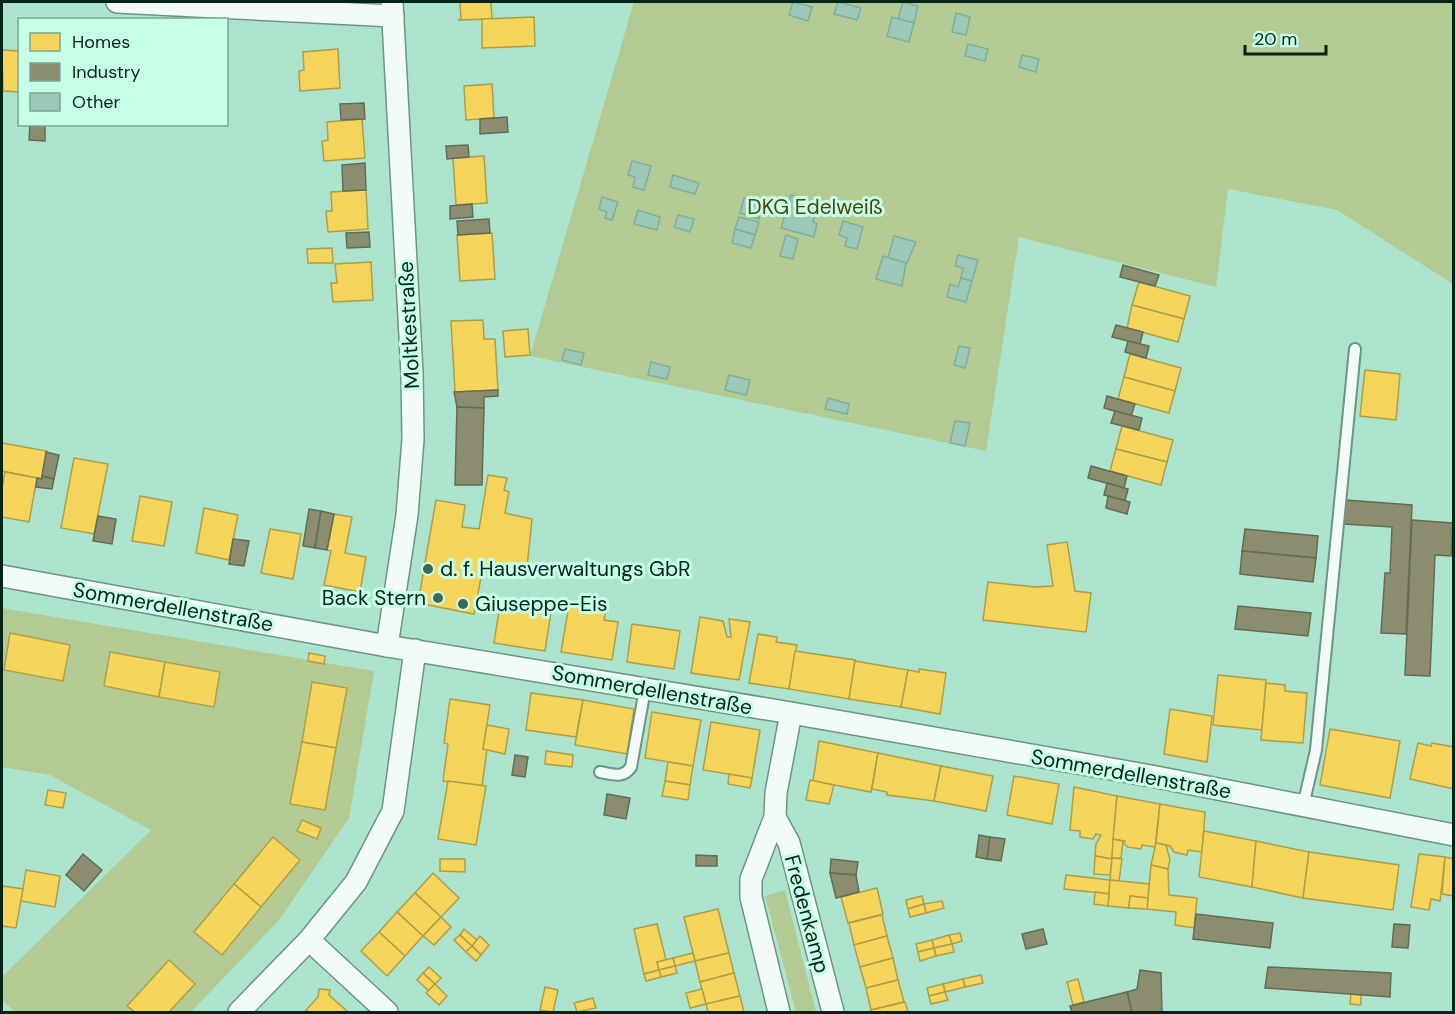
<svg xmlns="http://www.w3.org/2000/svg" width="1455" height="1014" font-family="'DM Sans',sans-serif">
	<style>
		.green { fill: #b3cb92 }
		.homes { fill: #f6d55c; stroke: #ada048; stroke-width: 1.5 }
		.industry { fill: #8c8c6e; stroke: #636d55; stroke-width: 1.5 }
		.building { fill: #9cc8b7; stroke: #80ad9c; stroke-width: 1.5 }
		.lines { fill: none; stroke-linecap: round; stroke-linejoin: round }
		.service-casing { stroke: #6d9586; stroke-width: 14 }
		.minor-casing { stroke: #6d9586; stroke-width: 24 }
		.service { stroke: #f3fbf8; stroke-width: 10 }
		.minor { stroke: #f3fbf8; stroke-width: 21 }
		.poi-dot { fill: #3f6759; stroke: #c6fee7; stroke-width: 2 }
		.labels { text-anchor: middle; stroke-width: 6; stroke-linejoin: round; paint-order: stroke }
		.park-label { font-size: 21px; fill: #48470a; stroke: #c6fee7 }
		.street-label { font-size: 21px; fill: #04241a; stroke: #c6fee7 }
		.poi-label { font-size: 21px; fill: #04241a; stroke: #c6fee7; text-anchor: start }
	</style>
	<rect width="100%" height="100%" fill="#ace4ce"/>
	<g class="green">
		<polygon points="634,2 1453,2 1453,284 1337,210 1228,189 1216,287 1019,237 986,451 530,356"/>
		<polygon points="2,608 374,671 349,818 279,920 191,1012 15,1012 2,1000 2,977 151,830 50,775 2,767"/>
		<polygon points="785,890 816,1012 796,1012 765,896"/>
	</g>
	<g class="homes">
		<polygon points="460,2 491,2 492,19 458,20 461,19"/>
		<polygon points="534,17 535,46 482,48 482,21 481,19"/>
		<polygon points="338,49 340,88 300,91 299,71 304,70 303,52"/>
		<polygon points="2,50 20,51 20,92 3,91"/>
		<polygon points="492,84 494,118 466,120 464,86"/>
		<polygon points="362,119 365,158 324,161 322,141 328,140 327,122"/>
		<polygon points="484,156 487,203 456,205 453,158"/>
		<polygon points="366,190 368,229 328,232 326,211 332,211 331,192"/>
		<polygon points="492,233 495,279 460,281 457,235"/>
		<polygon points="332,248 333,263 308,263 307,249"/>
		<polygon points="371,262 373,300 333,302 331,283 337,283 335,264"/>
		<polygon points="1139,282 1190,296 1184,319 1132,305"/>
		<polygon points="1132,305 1184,319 1178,342 1127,328"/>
		<polygon points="483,320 484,339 495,339 498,390 455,392 451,321"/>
		<polygon points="528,329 530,355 505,357 503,331"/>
		<polygon points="1130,354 1181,368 1175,391 1124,377"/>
		<polygon points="1365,370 1400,374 1396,420 1360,416"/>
		<polygon points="1124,377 1175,391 1169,413 1118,399"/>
		<polygon points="1122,426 1173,440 1167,462 1116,449"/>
		<polygon points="2,443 47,451 42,479 2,471"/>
		<polygon points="1116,449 1167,462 1161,485 1110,471"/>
		<polygon points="74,458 108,464 94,534 61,528"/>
		<polygon points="5,472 37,478 29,522 2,517 2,488"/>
		<polygon points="488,475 507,478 504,490 509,492 505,513 532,519 527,567 501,564 497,573 482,572 474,614 418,603 436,500 465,505 462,527 479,529"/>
		<polygon points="140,496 172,502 164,546 132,541"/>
		<polygon points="204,508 238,515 229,560 196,553"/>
		<polygon points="334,514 352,517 345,553 366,557 360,592 324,585 331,551 327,550"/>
		<polygon points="270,529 301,534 293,579 261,573"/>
		<polygon points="1067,542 1075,591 1091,593 1086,632 983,620 988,582 1035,587 1053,586 1047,545"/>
		<polygon points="500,605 551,612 545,651 494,643"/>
		<polygon points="569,605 606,610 604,620 618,622 612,660 561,652"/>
		<polygon points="700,617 723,621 727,637 731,637 729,619 750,622 739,680 691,673"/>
		<polygon points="632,624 680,631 674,669 627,662"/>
		<polygon points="10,633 70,645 63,681 4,670"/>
		<polygon points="758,634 777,637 776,642 797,645 789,689 749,683"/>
		<polygon points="795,651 855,660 849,699 789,689"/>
		<polygon points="110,652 165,662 159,697 104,686"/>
		<polygon points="309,653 325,656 324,664 308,661"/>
		<polygon points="855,661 908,670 901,707 849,699"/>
		<polygon points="165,662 220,672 214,707 159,697"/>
		<polygon points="919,669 946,673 940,714 901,707 908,670 919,672"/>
		<polygon points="1218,675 1266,680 1262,730 1213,725"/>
		<polygon points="312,682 347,688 336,748 302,742"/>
		<polygon points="1266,683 1285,685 1285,691 1307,693 1303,743 1261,740"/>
		<polygon points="531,693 583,700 576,737 526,730"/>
		<polygon points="450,699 490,705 483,749 487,749 482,786 443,781 448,744 444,743"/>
		<polygon points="583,700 634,709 627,754 575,745"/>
		<polygon points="1170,709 1212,716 1207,762 1164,754"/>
		<polygon points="652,712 701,720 693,766 645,758"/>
		<polygon points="711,722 760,730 752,778 703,770"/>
		<polygon points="487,725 509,729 505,754 483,749"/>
		<polygon points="1330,729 1400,741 1390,798 1320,785"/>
		<polygon points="819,741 878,753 871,792 813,781"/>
		<polygon points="302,742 336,748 325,810 290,804"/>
		<polygon points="1418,743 1431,746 1432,743 1454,747 1454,789 1410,779"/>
		<polygon points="546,751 573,755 572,767 545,764"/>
		<polygon points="878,753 941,766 934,801 887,795 887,792 872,789"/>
		<polygon points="668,762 693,766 690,785 665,781"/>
		<polygon points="941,766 993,776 986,811 934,801"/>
		<polygon points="729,774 752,778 750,788 728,784"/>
		<polygon points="1014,776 1059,784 1052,824 1007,815"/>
		<polygon points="810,780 834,785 829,804 806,800"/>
		<polygon points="448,781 486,786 476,845 438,839"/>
		<polygon points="665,781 690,785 688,800 662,796"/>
		<polygon points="1074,787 1117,796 1112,859 1095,856 1096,844 1101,835 1096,834 1093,839 1080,837 1080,831 1070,830"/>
		<polygon points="48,790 66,793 63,808 45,805"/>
		<polygon points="1117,796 1160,804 1155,847 1142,845 1141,849 1128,847 1124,844 1125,841 1113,839"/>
		<polygon points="1160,804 1205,812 1202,852 1188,850 1187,855 1174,852 1170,846 1156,843"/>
		<polygon points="302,820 321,828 317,839 297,831"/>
		<polygon points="1204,831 1256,841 1252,887 1199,877"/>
		<polygon points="273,837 300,860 261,907 234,884"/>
		<polygon points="1113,839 1123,841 1121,858 1112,858"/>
		<polygon points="1256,841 1309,852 1303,898 1252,887"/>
		<polygon points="1156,843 1166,845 1170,860 1168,869 1151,865"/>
		<polygon points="1309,852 1399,865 1393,910 1303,898"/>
		<polygon points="1419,854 1445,857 1440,901 1431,899 1429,910 1411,907"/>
		<polygon points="1095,856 1112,859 1110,875 1094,874"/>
		<polygon points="1445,857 1454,859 1454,896 1442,894"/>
		<polygon points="1112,858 1122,859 1119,881 1110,880"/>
		<polygon points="440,859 465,859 465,872 440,871"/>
		<polygon points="1151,865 1168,869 1169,895 1197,898 1194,928 1175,925 1176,912 1147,909"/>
		<polygon points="26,870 60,876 55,907 21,901"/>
		<polygon points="433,873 459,898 441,917 415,893"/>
		<polygon points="1066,875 1110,880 1109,894 1064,889"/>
		<polygon points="1110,880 1149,884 1148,898 1130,896 1129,908 1108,906"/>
		<polygon points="234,884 261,907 222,955 194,932"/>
		<polygon points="3,886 23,889 16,928 2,926 2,891"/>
		<polygon points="877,888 883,914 848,923 841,897"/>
		<polygon points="1095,892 1109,894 1108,906 1094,904"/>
		<polygon points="415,893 441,917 423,936 397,912"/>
		<polygon points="922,896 924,904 908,909 906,900"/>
		<polygon points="1130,896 1148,898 1147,909 1129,908"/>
		<polygon points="942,901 944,908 926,913 924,904"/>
		<polygon points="924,904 926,913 910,917 908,909"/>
		<polygon points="718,909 729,953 695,961 684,917"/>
		<polygon points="397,912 423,936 405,956 379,932"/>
		<polygon points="882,915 887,936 854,945 849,923"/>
		<polygon points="441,917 451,927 434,945 423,936"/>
		<polygon points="657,924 666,960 657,962 659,970 644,974 634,929"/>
		<polygon points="464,929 477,940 472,946 460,935"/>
		<polygon points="379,932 405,956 387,976 361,951"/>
		<polygon points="960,933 962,941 952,944 949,935"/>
		<polygon points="460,935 472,946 466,952 454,940"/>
		<polygon points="949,935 952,944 934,948 932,940"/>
		<polygon points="480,936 489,945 481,955 472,946"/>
		<polygon points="887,936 893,958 860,967 854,945"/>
		<polygon points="932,940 934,948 918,952 916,944"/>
		<polygon points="952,944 954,952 936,956 934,948"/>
		<polygon points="472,946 481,955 476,961 466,952"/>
		<polygon points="934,948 936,956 920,961 918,952"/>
		<polygon points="693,953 695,961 675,966 673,958"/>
		<polygon points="729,953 734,973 700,982 695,961"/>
		<polygon points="673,958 675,966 659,970 657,962"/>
		<polygon points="893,958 898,980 866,988 860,967"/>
		<polygon points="169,960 195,984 169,1012 135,1012 127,1006"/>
		<polygon points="675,966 677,973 661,977 659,970"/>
		<polygon points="429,967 441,978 435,984 423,973"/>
		<polygon points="659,970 661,977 646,981 644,974"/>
		<polygon points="423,973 435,984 429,991 417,980"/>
		<polygon points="734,973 740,996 706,1004 700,982"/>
		<polygon points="981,975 983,983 965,987 963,979"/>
		<polygon points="963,979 965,987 945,992 943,984"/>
		<polygon points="1078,979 1084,1002 1073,1005 1067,982"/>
		<polygon points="898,980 904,1002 871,1010 866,988"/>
		<polygon points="435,984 447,996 439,1005 426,993"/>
		<polygon points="943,984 945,992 929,996 927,988"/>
		<polygon points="545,987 558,990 553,1012 540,1010"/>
		<polygon points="319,989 330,990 329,995 348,1012 309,1012 306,1010 318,997"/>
		<polygon points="702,989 706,1004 690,1008 686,993"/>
		<polygon points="945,992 948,1000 931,1004 929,996"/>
		<polygon points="1351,994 1361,995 1361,1005 1350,1004"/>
		<polygon points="740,996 744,1012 708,1012 706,1004"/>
		<polygon points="593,998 596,1008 577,1012 574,1003"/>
		<polygon points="905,1002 908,1012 870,1012 871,1010"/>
	</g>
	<g class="industry">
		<polygon points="364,103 365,119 341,120 340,104"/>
		<polygon points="507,117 508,132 480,134 480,119"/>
		<polygon points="30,124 45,124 45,141 29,140"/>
		<polygon points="468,145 469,157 447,159 446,146"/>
		<polygon points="365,163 366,190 343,191 342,165"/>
		<polygon points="472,204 473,217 450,219 450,206"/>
		<polygon points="489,219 490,233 458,235 457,221"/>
		<polygon points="369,232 370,247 347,248 346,233"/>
		<polygon points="1123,265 1159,275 1155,286 1120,277"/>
		<polygon points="1116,325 1143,332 1140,344 1112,337"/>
		<polygon points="1128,341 1149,346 1146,358 1125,352"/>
		<polygon points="498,390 498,396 484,397 484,408 457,407 454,392"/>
		<polygon points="1107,396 1135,404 1131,416 1104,408"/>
		<polygon points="457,407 484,408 482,485 455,485"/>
		<polygon points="1115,411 1142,418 1139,430 1111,423"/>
		<polygon points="46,452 59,455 54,479 42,476"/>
		<polygon points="1091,466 1127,476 1124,488 1088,478"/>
		<polygon points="42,476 54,479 52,489 36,487 37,478 42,479"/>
		<polygon points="1107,483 1128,489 1125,501 1104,495"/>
		<polygon points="1108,496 1130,502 1127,514 1106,508"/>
		<polygon points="1346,500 1412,505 1406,634 1381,633 1385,573 1390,573 1392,527 1344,524"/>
		<polygon points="309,509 321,511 315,548 303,546"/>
		<polygon points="321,511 334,514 327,550 315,548"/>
		<polygon points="98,516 116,519 112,544 93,541"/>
		<polygon points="1412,520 1453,523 1451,556 1435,555 1430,676 1405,675"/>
		<polygon points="1245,529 1318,536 1316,558 1242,551"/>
		<polygon points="233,539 249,541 244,566 229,564"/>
		<polygon points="1242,551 1316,558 1313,582 1240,574"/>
		<polygon points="1238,606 1311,613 1308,636 1235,629"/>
		<polygon points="515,755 528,757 525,777 512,775"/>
		<polygon points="607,794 630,798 626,819 604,815"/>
		<polygon points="979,835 990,837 987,859 976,857"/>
		<polygon points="990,837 1005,839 1001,861 987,859"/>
		<polygon points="83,854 102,870 84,891 66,875"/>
		<polygon points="696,855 717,856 717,866 696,866"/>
		<polygon points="831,859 858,862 856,875 830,873"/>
		<polygon points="830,873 856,875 859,892 836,898"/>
		<polygon points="1196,914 1273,923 1270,948 1193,939"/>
		<polygon points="1394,924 1410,925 1408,948 1392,947"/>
		<polygon points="1043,929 1047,944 1026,949 1022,934"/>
		<polygon points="1268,967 1391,973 1390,997 1265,988"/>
		<polygon points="1140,970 1161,973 1162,1012 1132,1012 1127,992 1137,989"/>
		<polygon points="1127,992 1132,1012 1072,1012 1070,1006"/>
	</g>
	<g class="building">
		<polygon points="793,2 812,7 808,21 789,15"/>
		<polygon points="838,2 861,8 857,20 834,14"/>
		<polygon points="903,2 918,6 914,23 898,19"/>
		<polygon points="956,13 970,17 966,35 952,32"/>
		<polygon points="892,17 914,23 909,42 887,36"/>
		<polygon points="968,44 988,49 985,61 965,56"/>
		<polygon points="1022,55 1039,59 1036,72 1019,67"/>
		<polygon points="632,161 651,166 644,190 633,187 635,177 628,175"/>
		<polygon points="673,175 699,183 695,194 670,187"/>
		<polygon points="791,195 818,203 813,222 817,223 814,237 781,228"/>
		<polygon points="602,197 618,202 612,220 605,218 607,212 599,209"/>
		<polygon points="744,198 763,203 759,219 740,213"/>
		<polygon points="638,210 660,217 657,230 634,224"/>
		<polygon points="678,215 694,219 690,232 674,227"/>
		<polygon points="739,217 759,222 755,235 735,229"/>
		<polygon points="843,221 863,227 857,249 845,246 847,238 839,235"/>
		<polygon points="735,229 755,235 751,248 732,243"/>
		<polygon points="786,235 798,239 793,259 780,256"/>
		<polygon points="894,236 916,242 907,263 888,258"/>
		<polygon points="958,255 978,260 972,281 961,278 963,268 955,266"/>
		<polygon points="883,256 906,263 902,286 876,279"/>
		<polygon points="961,278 972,281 966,302 947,297 950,284 958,287"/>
		<polygon points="959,346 970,348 965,368 954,365"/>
		<polygon points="565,349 584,353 581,365 562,360"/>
		<polygon points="651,362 670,367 667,379 648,375"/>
		<polygon points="729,375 750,380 746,395 725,390"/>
		<polygon points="828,398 849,404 847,414 825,409"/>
		<polygon points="955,421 970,423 965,446 950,443"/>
	</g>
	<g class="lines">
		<defs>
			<g id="service">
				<path d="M600,772C612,774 623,779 631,767L645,689"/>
				<polyline points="1303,806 1316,750 1355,349"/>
			</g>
			<g id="minor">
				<polyline points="117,2 393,16"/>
				<polyline points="2,576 387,646 791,713 1151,776 1454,835"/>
				<polyline points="387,646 407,515 413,439 412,373 392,2"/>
				<polyline points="775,817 789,843 833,1012"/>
				<polyline points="309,940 387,1012"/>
				<polyline points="239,1012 309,940 356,882 393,811 415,650"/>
				<polyline points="779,1012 751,897 751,879 775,817 776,793 791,713"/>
			</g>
		</defs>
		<use href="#service" class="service-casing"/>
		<use href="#minor" class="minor-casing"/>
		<use href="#service" class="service"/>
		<use href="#minor" class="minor"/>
	</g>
	<g class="poi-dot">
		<circle cx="428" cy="569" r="6"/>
		<circle cx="438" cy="598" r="6"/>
		<circle cx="463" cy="604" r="6"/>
	</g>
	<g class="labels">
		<g class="park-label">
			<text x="815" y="214">DKG Edelweiß</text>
		</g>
		<g class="street-label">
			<text transform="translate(409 325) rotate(-93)" y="7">Moltkestraße</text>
			<text transform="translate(173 607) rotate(10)" y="7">Sommerdellenstraße</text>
			<text transform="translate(652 690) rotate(10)" y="7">Sommerdellenstraße</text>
			<text transform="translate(1131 774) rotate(10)" y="7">Sommerdellenstraße</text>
			<text transform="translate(807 914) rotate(75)" y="7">Fredenkamp</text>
		</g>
		<g class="poi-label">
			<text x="440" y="576">d. f. Hausverwaltungs GbR</text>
			<text x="426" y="605" text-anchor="end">Back Stern</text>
			<text x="475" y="611">Giuseppe-Eis</text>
		</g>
	</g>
	<rect width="1455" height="1014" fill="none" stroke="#04241a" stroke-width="6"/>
	<rect x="18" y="18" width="210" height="108" fill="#c6fee7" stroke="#78a795" stroke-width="1.5"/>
	<rect x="30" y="33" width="30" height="18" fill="#f6d55c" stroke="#78a795" stroke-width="1.5"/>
	<text x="72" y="48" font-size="18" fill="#04241a">Homes</text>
	<rect x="30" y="63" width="30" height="18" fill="#8c8c6e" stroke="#78a795" stroke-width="1.5"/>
	<text x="72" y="78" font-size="18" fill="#04241a">Industry</text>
	<rect x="30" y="93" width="30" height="18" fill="#9cc8b7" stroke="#78a795" stroke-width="1.5"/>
	<text x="72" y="108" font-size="18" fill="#04241a">Other</text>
	<path d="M1245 45v9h81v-9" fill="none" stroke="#04241a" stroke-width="3"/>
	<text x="1254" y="45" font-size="18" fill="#04241a" stroke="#c6fee7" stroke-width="4.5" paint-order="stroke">20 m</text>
</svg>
